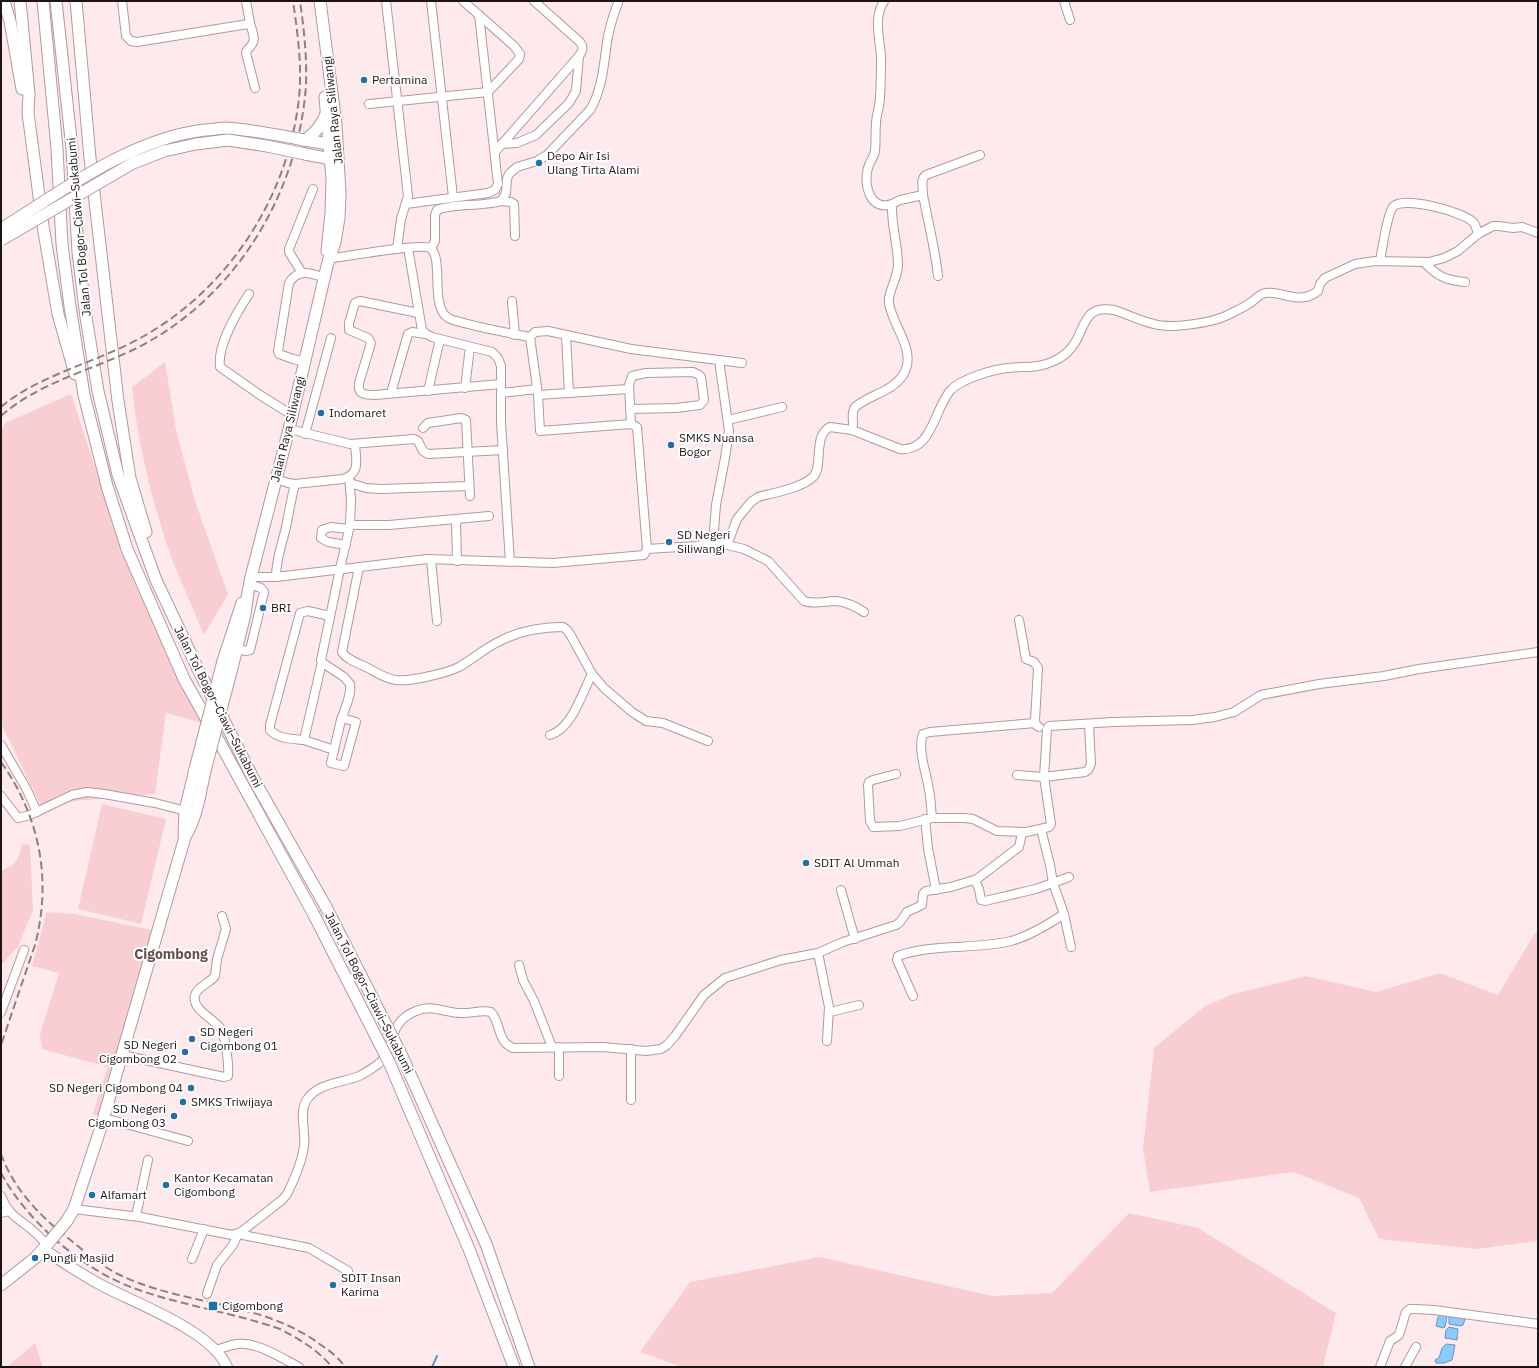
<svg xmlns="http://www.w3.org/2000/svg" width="1539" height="1368" font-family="'IBM Plex Sans',sans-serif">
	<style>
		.green { fill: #f8ced2 }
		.water { fill: #8ccafb; stroke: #6b93b6 }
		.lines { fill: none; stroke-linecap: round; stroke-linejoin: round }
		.stream { stroke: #6b93b6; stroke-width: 2 }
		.minor-casing { stroke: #b5989a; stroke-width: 10 }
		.major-casing { stroke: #b5989a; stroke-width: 12 }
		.highway-casing { stroke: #b5989a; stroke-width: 13 }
		.minor { stroke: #fff; stroke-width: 8 }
		.major { stroke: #fff; stroke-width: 10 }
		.highway { stroke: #fff; stroke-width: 11 }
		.rail { stroke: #8f8081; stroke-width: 2; stroke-dasharray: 8 4; stroke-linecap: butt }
		.highway-bridge-casing { stroke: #b5989a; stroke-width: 13; stroke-linecap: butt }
		.highway-bridge { stroke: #fff; stroke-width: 11 }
		.poi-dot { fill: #2570a3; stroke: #fff; stroke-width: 1.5 }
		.labels { text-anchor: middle; stroke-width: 4; stroke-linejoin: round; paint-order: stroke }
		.poi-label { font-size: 12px; fill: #1f1415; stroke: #fff; text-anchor: start }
		.street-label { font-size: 12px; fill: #1f1415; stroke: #fff }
		.quarter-label { font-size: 14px; font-weight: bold; fill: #664c4e; stroke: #fff }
	</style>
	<rect width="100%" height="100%" fill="#feeaec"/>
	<g class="green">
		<path d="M165,362L176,430L195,501L228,594L204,635C191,604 177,574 166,542C150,493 137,438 132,387Z"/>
		<path d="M71,394C96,470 120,546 152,620C167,655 184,689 202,723L166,713L155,794L40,804L1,723V431L5,423Z"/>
		<polygon points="102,804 166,819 141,924 78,909"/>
		<path d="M22,844L30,845L33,910L18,947L1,965V871C18,863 17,862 22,844Z"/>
		<polygon points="47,912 75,914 157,931 115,1069 42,1049 40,1034 59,973 32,966"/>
		<polygon points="1535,933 1538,933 1538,1241 1478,1249 1379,1239 1359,1198 1294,1172 1150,1192 1143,1149 1154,1048 1205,1006 1233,994 1306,976 1376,992 1440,973 1498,995"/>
		<polygon points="107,1068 115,1070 100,1116 93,1114"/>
		<polygon points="1129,1213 1198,1228 1336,1313 1323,1367 682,1367 640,1352 690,1282 820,1257 992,1296 1052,1293"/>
		<polygon points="35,1343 43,1367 7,1367"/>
	</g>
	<g class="water">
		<polygon points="1440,1314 1447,1315 1447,1316 1445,1327 1443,1328 1436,1326 1438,1317"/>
		<polygon points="1450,1315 1465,1319 1463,1325 1460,1326 1449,1324 1449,1318"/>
		<polygon points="1449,1327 1458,1329 1457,1340 1445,1338 1446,1330"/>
		<polygon points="1446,1344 1455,1345 1452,1360 1444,1363 1436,1363 1435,1360 1439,1358 1442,1348"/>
	</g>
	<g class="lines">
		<polyline class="stream" points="432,1367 437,1356"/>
		<defs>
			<g id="minor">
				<polyline points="122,1 126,36 131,41 137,42 248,24 250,23 246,1"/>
				<polyline points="386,1 408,196 401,219 397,249"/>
				<polyline points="431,1 453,197"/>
				<polyline points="1064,1 1070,20"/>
				<path d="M250,23C253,35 258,41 247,50L246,53L255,88"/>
				<polyline points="369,104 488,92 519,59 520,54 514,46 479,15"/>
				<polyline points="502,144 517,143 536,135 569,103 576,91 579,56"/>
				<path d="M495,152L579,56C583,51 584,47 580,42L534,1"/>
				<path d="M923,195C928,222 935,248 938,276"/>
				<polyline points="501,201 511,202 514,204 515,236"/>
				<polyline points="406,204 488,193 495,190 498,184 479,15 463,1"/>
				<path d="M892,204L900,200L923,195C923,188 920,179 926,175L980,155"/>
				<polyline points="408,248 422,330 426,334 432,337 492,352 498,358 501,366 501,423 510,562"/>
				<path d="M431,248L435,241V215L437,210C453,203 482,207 501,201L506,193L507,179L509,174L517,167L537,161L547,155L590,110C602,91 604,64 607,42C609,29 613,16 618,3"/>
				<path d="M1380,261C1382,251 1387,214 1393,207C1402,195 1465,212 1474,223C1476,226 1477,231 1478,234"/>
				<path d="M1424,262C1437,276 1445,280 1465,282"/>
				<polyline points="302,273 289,252 289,249 313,189"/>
				<path d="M249,294C237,312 217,346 220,367L260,395L292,415"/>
				<polyline points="512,301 515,335"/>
				<path d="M418,313L360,301L355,303L349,323V330L368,338L371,343L359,383C357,395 366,395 375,395L501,384"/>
				<polyline points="566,335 569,393"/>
				<polyline points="530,337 535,332 548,331 631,349 742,363"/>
				<path d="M305,362L293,359L279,354L278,351L289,283C298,268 311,273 325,278"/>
				<polyline points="465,388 470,347"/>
				<polyline points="428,391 440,339"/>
				<polyline points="391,393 408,334 412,332 426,334"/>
				<polyline points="501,393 537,389"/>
				<polyline points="538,395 629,389"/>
				<polyline points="630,409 676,408 700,405 704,400 701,377 699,375 693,372 646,373 632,376 629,385 631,424"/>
				<polyline points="728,420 782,407"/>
				<polyline points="423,428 428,423 461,418 466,420 470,496"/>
				<polyline points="289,429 350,444 414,439 418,441 423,451 428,454 503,450"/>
				<path d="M852,430C855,422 850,414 855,407C869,395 892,392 903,375C918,351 892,326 889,303C887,293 898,278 898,265C898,245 891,225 892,204C870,212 863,184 868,168C869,162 874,158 875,151C876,142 875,133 876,124C876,115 880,106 880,97C881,84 881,71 881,57C880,39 873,18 884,1"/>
				<polyline points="305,434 331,338"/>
				<path d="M276,479L288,483L295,484L343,479C361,473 356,460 355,445"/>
				<polyline points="350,483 366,488 381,489 469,486"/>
				<polyline points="456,519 457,561"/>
				<polyline points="350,525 389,525 489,516"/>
				<polyline points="713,543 716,505 725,458 729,431 719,360"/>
				<polyline points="346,545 328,542 321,538 322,530 331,527 349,529"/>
				<path d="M727,545L744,549L768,561L804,601C815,605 825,601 836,601C847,602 855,606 864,612"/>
				<path d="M647,549L696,546L713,543L727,545L737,519L751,502L758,497C773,493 803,488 814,476C823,464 813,435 830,427L852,430L900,449C932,452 934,410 950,391C960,379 994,369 1009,368C1026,366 1037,369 1054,361C1063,357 1071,350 1076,341C1086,323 1086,305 1114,310C1127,314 1140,321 1154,324C1171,329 1212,323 1228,315C1235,311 1243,308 1250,303C1255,300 1258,295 1265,293C1282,290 1299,306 1318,291L1320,284L1325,278L1355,264L1375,261L1429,262L1444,258L1458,251L1478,234L1493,226H1499L1513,228L1522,227L1538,233"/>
				<polyline points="431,560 437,621"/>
				<path d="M359,567L342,652C347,660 360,664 368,668C377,673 386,679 396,680C409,682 447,673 459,667C473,659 485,648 500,641C519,631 542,627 563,627L566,629L570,634L592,674L604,688L632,712L646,721L663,723L708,741"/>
				<path d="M251,577H276L427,559L553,563L644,555L647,549L637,427L631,424L540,431L538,395L530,337C508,333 486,329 464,323C459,321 451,321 447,317C430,305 444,257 430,248C421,243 342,257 327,259"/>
				<path d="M276,577C276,558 282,545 286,527C289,513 291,499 295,484"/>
				<polyline points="1019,620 1026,659 1034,662 1038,668 1035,720 1036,725 1039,727"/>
				<polyline points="237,649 246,651 250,650 264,592 261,588 250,584"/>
				<path d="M322,662L304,740C293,739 278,739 270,730V725L300,613L308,611L330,616"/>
				<path d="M342,718L356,722L344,766L331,763L341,720C344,710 352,695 350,684L344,677L323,663L321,660L340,569L350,525L351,500L349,477"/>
				<path d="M550,735C572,729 582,693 592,674"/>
				<polyline points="304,740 334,750"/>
				<polyline points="1,745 26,788 37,812"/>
				<polyline points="896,774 873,780 869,782 868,785 870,821 873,827 900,826 932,818 964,818 973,819 997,831 1023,832"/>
				<polyline points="1017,775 1044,777 1085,772 1088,770 1091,764 1089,724"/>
				<polyline points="1,796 18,818 30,815 72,795 87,792 104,794 155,803 190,812"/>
				<path d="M932,818C931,809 931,799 929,790C927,775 917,749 923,734L930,732L1035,723"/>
				<polyline points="925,819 928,848 936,890"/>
				<polyline points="1041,829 1050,865 1053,883 1064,914 1071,947"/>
				<polyline points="975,880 979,889 981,900 985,901 1036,889 1069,877"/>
				<polyline points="841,890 855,939"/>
				<polyline points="818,953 829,1007 827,1041"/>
				<polyline points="519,965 523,980 534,1001 552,1047"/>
				<path d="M913,996L897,960L898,956C934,943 975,950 1011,941C1029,936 1049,924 1064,914"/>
				<polyline points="1,1012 24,950"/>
				<polyline points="830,1012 859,1005"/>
				<polyline points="559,1047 559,1076"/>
				<path d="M122,1055L224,1077L228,1076C229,1064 226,1040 221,1029C215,1019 191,1010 195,995C198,986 210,983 215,976L217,959L226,929L222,916"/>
				<polyline points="631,1100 631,1049"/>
				<polyline points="104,1118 188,1141"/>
				<path d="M1,1196C8,1214 17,1218 31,1229C37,1234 42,1239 47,1245"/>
				<path d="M74,1209L140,1217L232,1235L241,1232L282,1200L287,1194C294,1180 302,1162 304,1146C306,1132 299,1114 306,1101C316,1083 342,1083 359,1076C366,1073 371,1069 377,1065C397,1051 385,1023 416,1011C432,1004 445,1013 461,1013C471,1014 481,1009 491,1012C501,1023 497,1042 513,1048L603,1047L646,1051L661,1049L667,1045L675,1036L704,995L725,978L781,960L818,953L843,942L896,925L900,922L907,912L922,905L923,894L926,891L951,887L977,879L1019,847L1022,833L1049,827L1051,824L1044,777L1047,729L1049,726L1113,722L1192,720L1215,717L1234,712L1261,695L1319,684L1384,676L1419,669L1538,652"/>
				<polyline points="1,1213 9,1211"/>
				<polyline points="136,1216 148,1160"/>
				<polyline points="192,1259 204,1229"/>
				<polyline points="207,1294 217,1265 233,1245 238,1234 309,1248 348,1271"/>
				<path d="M216,1350C223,1348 230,1345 237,1344C256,1341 283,1359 299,1367"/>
				<polyline points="1380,1367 1390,1341 1399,1335 1406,1312 1410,1309 1415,1309 1434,1310 1538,1324"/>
				<polyline points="1405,1367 1416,1347"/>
			</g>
			<path id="major" d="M43,1249C63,1262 82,1275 103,1286C137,1304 212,1331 227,1367"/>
			<g id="highway">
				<polyline points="4,1 10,21 22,89"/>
				<polyline points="20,1 29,94 28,113 43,226 58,314 75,374"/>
				<polyline points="43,1 57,149 62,244 70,306 84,395 107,486 127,549 184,679 221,745 313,913"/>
				<polyline points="56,1 72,149 78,252 86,317 98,391 118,475 156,580 197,667 253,778 326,907"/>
				<polyline points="76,1 90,158 118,401 130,478 146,532"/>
				<polyline points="325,97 332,179 331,213 327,251"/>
				<path d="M304,140C316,134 322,124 327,112"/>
				<polyline points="304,140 335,145"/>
				<polyline points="305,154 336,160"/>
				<polyline points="223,661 242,603"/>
				<polyline points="233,664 245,614 248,592 251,577 289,429 327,266 335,242 339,218 340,193 336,124 320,1"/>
				<polyline points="184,835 185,811 195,769"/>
				<polyline points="401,1054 486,1244 529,1367"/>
				<polyline points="389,1062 469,1249 514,1367"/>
				<path d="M66,1222L74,1209L100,1130L185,837C197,818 200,793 205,771"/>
				<polyline points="1,1285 35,1258 51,1240"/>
			</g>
		</defs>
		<use href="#minor" class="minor-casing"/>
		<use href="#major" class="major-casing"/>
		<use href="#highway" class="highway-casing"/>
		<use href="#minor" class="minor"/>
		<use href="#major" class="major"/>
		<use href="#highway" class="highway"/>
		<g class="rail">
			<path d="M1,407C40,374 99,362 144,336C228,288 285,201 298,106C303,71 298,36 293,1"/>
			<path d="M1,416C45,377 106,368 155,338C243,285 299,187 306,85C307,57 304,29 300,1"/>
			<path d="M1,762C40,817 52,880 35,945L1,1045"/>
			<path d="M1,1154C13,1187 36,1212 63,1234C82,1249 100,1266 122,1276C186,1306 263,1301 321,1345C330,1351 339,1358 345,1367"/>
			<path d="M1,1173C28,1223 85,1272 139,1290C185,1306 234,1313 280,1329C299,1339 318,1350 332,1367"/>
		</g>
		<defs>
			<g id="highway-bridge">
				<path d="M1,229C62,191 132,138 205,130C212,130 219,128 226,128C252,130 279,135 304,140"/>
				<polyline points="1,240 133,163 164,151 196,144 228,140 267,146 305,154"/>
				<polyline points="195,769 223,661"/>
				<polyline points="205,771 233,664"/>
				<polyline points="326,907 401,1054"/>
				<polyline points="313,913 389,1062"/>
				<polyline points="51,1240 66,1222"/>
			</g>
		</defs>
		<use href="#highway-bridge" class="highway-bridge-casing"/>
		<use href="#highway-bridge" class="highway-bridge"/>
	</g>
	<g class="poi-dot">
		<circle cx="364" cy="80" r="4"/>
		<circle cx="539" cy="163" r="4"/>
		<circle cx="321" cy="413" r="4"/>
		<circle cx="671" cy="445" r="4"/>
		<circle cx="669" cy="542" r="4"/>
		<circle cx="263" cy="608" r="4"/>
		<circle cx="806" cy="863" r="4"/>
		<circle cx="192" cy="1039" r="4"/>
		<circle cx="185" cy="1052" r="4"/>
		<circle cx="191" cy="1088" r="4"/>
		<circle cx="183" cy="1102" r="4"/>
		<circle cx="174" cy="1116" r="4"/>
		<circle cx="166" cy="1185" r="4"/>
		<circle cx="92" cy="1195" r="4"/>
		<circle cx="35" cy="1258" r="4"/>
		<circle cx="333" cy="1285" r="4"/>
		<rect x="208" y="1301" width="10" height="10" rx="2"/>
	</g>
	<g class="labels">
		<g class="poi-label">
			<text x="372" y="84">Pertamina</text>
			<text x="547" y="160">Depo Air Isi<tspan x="547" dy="14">Ulang Tirta Alami</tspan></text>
			<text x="329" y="417">Indomaret</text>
			<text x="679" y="442">SMKS Nuansa<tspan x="679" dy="14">Bogor</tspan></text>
			<text x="677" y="539">SD Negeri<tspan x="677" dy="14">Siliwangi</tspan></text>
			<text x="271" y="612">BRI</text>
			<text x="814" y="867">SDIT Al Ummah</text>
			<text x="200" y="1036">SD Negeri<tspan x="200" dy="14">Cigombong 01</tspan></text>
			<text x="177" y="1049" text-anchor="end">SD Negeri<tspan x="177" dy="14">Cigombong 02</tspan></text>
			<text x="183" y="1092" text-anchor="end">SD Negeri Cigombong 04</text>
			<text x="191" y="1106">SMKS Triwijaya</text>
			<text x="166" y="1113" text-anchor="end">SD Negeri<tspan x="166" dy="14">Cigombong 03</tspan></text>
			<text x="174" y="1182">Kantor Kecamatan<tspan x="174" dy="14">Cigombong</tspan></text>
			<text x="100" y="1199">Alfamart</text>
			<text x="43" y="1262">Pungli Masjid</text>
			<text x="341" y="1282">SDIT Insan<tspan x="341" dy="14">Karima</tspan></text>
			<text x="222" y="1310">Cigombong</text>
		</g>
		<g class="street-label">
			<text transform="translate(333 110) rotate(-96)" y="4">Jalan Raya Siliwangi</text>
			<text transform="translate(79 227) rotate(-95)" y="4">Jalan Tol Bogor–Ciawi–Sukabumi</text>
			<text transform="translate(288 429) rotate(-76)" y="4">Jalan Raya Siliwangi</text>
			<text transform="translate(218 707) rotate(63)" y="4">Jalan Tol Bogor–Ciawi–Sukabumi</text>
			<text transform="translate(369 993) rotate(63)" y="4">Jalan Tol Bogor–Ciawi–Sukabumi</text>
		</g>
		<g class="quarter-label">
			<text x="171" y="959">Cigombong</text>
		</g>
	</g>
	<rect width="1539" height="1368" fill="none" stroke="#1f1415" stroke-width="4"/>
</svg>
